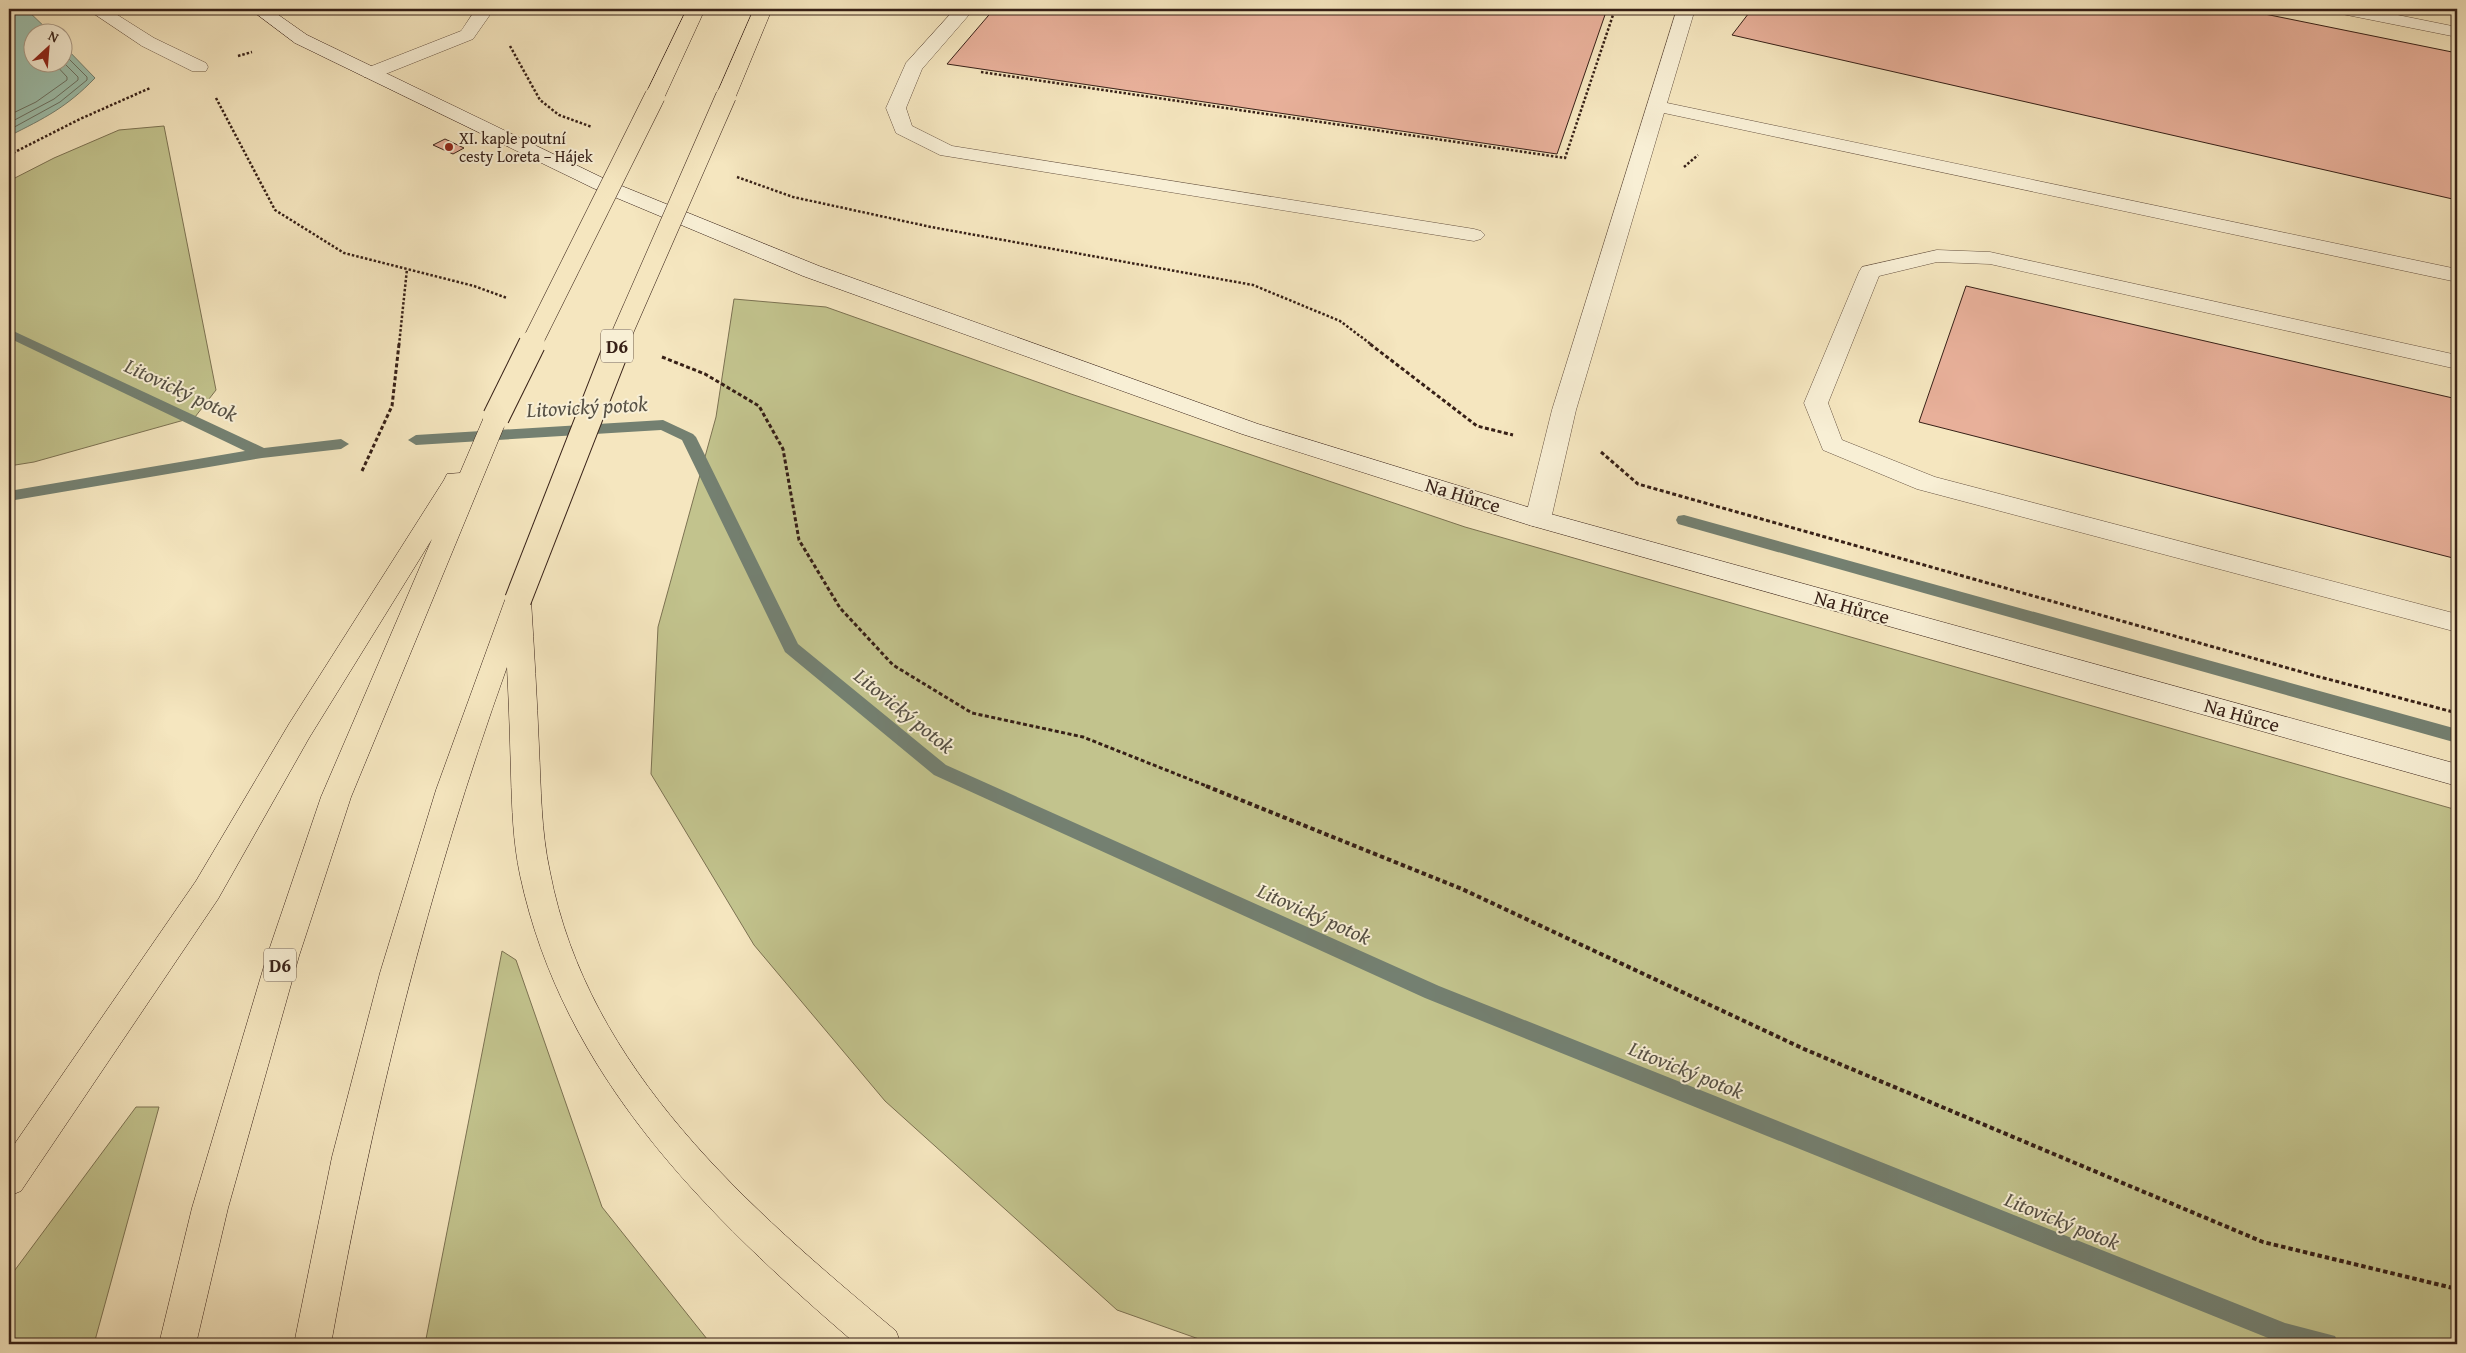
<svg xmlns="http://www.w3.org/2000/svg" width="2466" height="1353" font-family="'Gentium Book Plus',serif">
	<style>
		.green { fill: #c2c38d; stroke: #7c7252 }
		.water { fill: #9dc0ad; stroke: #748071 }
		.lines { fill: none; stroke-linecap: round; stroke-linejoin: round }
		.shore { stroke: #6a7062; stroke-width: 1 }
		.stream { fill: #748071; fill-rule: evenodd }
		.building { fill: #e8b09a; stroke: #372017 }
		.service-casing { stroke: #665241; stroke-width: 1 }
		.secondary-casing { stroke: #372017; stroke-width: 1 }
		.motorway-casing { stroke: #372017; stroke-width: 1 }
		.path-far2 { stroke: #372017; stroke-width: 2.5; stroke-dasharray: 2.5 2; stroke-linecap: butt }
		.path-far1 { stroke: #372017; stroke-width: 3; stroke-dasharray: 4 2.5; stroke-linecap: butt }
		.path { stroke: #372017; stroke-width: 4; stroke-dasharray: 4.5 3; stroke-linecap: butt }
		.service { fill: #f8efd5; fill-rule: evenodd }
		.secondary { fill: #f8efd5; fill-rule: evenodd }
		.motorway { fill: #f5e6bf; fill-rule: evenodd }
		.motorway-bridge-far1-casing { stroke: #372017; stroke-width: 21; stroke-linecap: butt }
		.motorway-bridge-casing { stroke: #372017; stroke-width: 28; stroke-linecap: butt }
		.motorway-bridge-far1 { stroke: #f5e6bf; stroke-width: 20 }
		.motorway-bridge { stroke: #f5e6bf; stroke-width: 26 }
		.poi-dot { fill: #8f2418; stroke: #f8efd5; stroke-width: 2 }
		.labels { text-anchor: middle; stroke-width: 4; stroke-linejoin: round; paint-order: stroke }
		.far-poi-label { font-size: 16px; fill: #372017; stroke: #f8efd5; text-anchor: start }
		.shield { fill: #f8efd5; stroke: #715e50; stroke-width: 1 }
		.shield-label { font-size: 19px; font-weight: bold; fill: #372017 }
		.street-label { font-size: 20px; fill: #372017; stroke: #f8efd5 }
		.water-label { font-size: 21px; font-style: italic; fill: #565044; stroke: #f8efd5 }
	</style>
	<rect width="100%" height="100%" fill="#f5e6bf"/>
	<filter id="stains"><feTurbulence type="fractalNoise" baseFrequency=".004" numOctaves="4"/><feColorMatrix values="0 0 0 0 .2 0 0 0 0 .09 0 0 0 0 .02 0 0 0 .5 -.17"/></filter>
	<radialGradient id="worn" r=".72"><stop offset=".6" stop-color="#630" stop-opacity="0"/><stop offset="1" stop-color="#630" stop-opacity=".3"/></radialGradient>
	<g class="green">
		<polygon points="164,126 216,390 195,417 34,462 9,466 9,181 54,158 119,130"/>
		<polygon points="734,299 826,307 1071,394 1465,527 2457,810 2457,1344 1213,1344 1117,1310 885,1101 754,945 651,774 658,627 716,417"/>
		<polygon points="502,951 516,960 602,1207 711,1344 425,1344"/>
		<polygon points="136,1107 159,1107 94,1344 9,1344 9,1278"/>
	</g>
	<path class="water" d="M9,9H26L50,32H32V62H62L63,45L95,78C67,107 45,118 9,136Z"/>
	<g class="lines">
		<g class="shore">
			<polyline points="9,115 36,102 67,80 67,77 53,62"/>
			<polyline points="9,123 54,99 78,80 78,77 62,61"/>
			<polyline points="9,130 60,102 87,80 87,77 62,52"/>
		</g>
		<g class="stream">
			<polygon points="9,329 264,448 341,439 349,444 341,449 262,458 9,501 9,491 245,451 9,338"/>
			<polygon points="663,420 693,434 696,437 798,644 946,765 1439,986 2285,1323 2335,1336 2339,1344 2283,1344 1425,998 934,775 785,652 682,440 661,430 416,445 408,440 416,435"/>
			<polygon points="1684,515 2457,729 2457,743 1678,524 1676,520 1678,516"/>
		</g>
	</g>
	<g class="building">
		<polygon points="994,9 1607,9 1557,154 947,64"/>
		<polygon points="1752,9 2240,9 2457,53 2457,200 1732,35"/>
		<polygon points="445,139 464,148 453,154 433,145"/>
		<polygon points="1966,286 2457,399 2457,559 1919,422"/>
	</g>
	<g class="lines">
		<defs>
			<g id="service">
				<polygon points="87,9 108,9 154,38 206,63 208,67 206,71 192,71 142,46"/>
				<polygon points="476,9 494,9 473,39 378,77 364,77 362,73 364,69 461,31"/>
				<polygon points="955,9 974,9 922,69 906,108 912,126 952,146 1474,229 1481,231 1485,235 1481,239 1474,241 940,155 896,133 886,108 906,63"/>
				<polygon points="1677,9 1695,9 1667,103 2457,269 2457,282 1664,113 1576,410 1551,519 1547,525 1538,527 1529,525 1525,519 1552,410"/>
				<polygon points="2333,9 2368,9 2457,27 2457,37 2342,14 2336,13"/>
				<polygon points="1937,250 1990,252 2457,355 2457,369 1990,264 1937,262 1879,276 1828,403 1842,440 1935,477 2457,614 2457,632 1917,489 1823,450 1804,403 1859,272 1862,267"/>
			</g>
			<polygon id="secondary" points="250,9 270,9 307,35 607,180 819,266 1258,424 1547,513 2457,764 2457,786 1529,525 1242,434 803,276 593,188 295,43"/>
			<g id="motorway">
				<polygon points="687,9 705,9 665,96 662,100 648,100 645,96"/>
				<polygon points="754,9 772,9 736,96 733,100 719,100 716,96"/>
				<polygon points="496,410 504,412 508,417 351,797 299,956 228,1208 196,1344 159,1344 192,1208 267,956 321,797 432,539 309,738 218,899 21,1191 9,1196 9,1152 196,881 289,724 444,480 447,474 460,473 484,417 488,412"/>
				<path d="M518,591L527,594L531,600C534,649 537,698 539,747C541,788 541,831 550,872C588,1070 749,1208 896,1331L901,1344H856C706,1215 563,1076 520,875C513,842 512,808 511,775C510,739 509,703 507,667C428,887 372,1114 331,1344H294L332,1157L380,973L436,790L505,600L509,594Z"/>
			</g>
		</defs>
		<use href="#service" class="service-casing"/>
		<use href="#secondary" class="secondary-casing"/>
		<use href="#motorway" class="motorway-casing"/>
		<g class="path-far2">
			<polyline points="510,46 540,100 559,115 592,127"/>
			<polyline points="238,56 252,52"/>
			<polyline points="981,72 1565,158 1615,9"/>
			<polyline points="216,98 275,210 344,253 474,286 507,298"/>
			<polyline points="9,155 80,119 150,88"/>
			<polyline points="1684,167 1698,155"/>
			<polyline points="737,177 793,197 931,227 1253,285 1340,321 1372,345"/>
			<polyline points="399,345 407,269"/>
		</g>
		<g class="path-far1">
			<polyline points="1370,344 1477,426 1513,435"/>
			<polyline points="662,357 705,374 759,406 783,449 799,540 840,608 893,665 972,713 1083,737 1209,787"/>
			<polyline points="1601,452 1638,484 2316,676 2457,713"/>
			<polyline points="362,471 392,406 399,344"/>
		</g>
		<polyline class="path" points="1206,786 1462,889 1804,1049 2263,1242 2457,1289"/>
		<use href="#service" class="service"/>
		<use href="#secondary" class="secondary"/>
		<use href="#motorway" class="motorway"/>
		<defs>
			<g id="motorway-bridge-far1">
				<polyline points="531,345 655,96"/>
				<polyline points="617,345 726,96"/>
			</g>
			<g id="motorway-bridge">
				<polyline points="496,417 532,344"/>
				<polyline points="518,600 618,344"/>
			</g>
		</defs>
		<use href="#motorway-bridge-far1" class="motorway-bridge-far1-casing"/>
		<use href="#motorway-bridge" class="motorway-bridge-casing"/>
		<use href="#motorway-bridge-far1" class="motorway-bridge-far1"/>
		<use href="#motorway-bridge" class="motorway-bridge"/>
	</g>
	<circle class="poi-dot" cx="449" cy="147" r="5"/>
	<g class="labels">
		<g class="far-poi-label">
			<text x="459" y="144">ⅩⅠ. kaple poutní<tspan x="459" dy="18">cesty Loreta – Hájek</tspan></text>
		</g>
		<g class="shield">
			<rect x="601" y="329.5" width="32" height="33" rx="4"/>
			<rect x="264" y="948.5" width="32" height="33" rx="4"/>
		</g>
		<g class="shield-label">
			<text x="617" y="353">D6</text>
			<text x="280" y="972">D6</text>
		</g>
		<g class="street-label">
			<text transform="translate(1463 495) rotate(17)" y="7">Na Hůrce</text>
			<text transform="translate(1852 607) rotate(16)" y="7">Na Hůrce</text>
			<text transform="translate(2242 715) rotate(16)" y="7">Na Hůrce</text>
		</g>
		<g class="water-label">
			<text transform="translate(181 390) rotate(25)" y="7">Litovický potok</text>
			<text transform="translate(587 407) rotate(-3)" y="7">Litovický potok</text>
			<text transform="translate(904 711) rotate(39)" y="7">Litovický potok</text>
			<text transform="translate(1314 914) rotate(24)" y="7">Litovický potok</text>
			<text transform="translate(1686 1070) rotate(22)" y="7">Litovický potok</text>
			<text transform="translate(2062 1221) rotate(22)" y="7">Litovický potok</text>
		</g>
	</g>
	<rect width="2466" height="1353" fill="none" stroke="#f5e6bf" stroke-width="30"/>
	<rect x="10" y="10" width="2446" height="1333" fill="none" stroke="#372017" stroke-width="2.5"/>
	<rect x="15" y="15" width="2436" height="1323" fill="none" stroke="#372017"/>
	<g transform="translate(48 48) rotate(26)"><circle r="24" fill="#f8efd5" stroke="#ab9c89"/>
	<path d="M0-4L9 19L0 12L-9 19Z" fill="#8f2418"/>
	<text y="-8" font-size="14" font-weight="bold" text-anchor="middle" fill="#372017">N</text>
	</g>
	<rect width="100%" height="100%" filter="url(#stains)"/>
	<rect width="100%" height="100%" fill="url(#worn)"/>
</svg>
